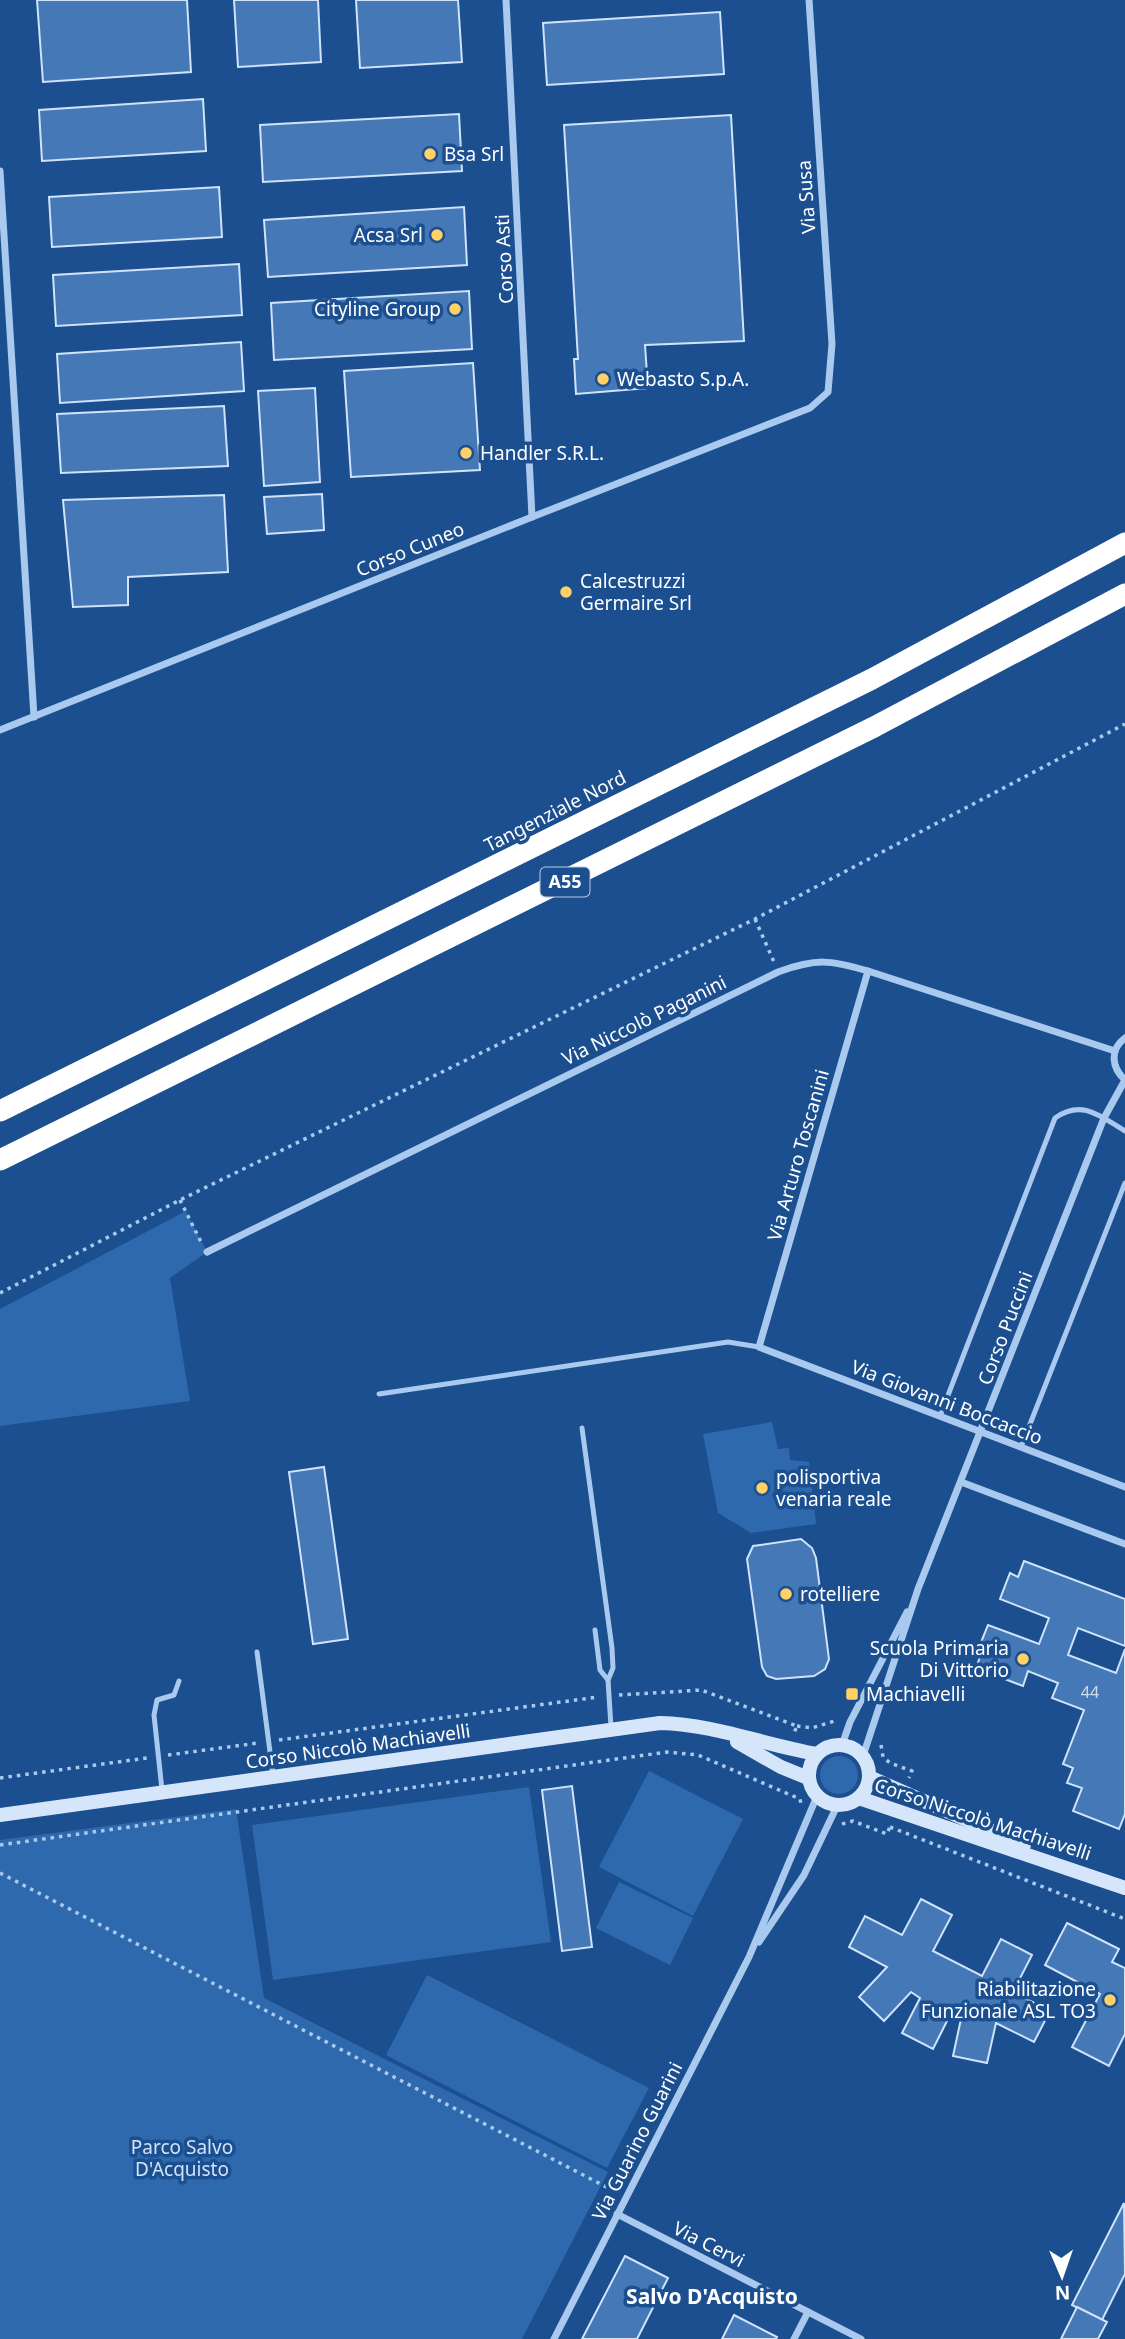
<svg xmlns="http://www.w3.org/2000/svg" width="1125" height="2339" font-family="'Noto Sans',sans-serif">
	<style>
		.green { fill: #2e69ad }
		.building { fill: #4478b7; stroke: #cfe3fa; stroke-width: 2 }
		.lines { fill: none; stroke-linecap: round; stroke-linejoin: round }
		.path { stroke: #a9c9ee; stroke-width: 3.5; stroke-dasharray: 3.5 5; stroke-linecap: butt }
		.lane { stroke: #a9c9ee; stroke-width: 5 }
		.street { stroke: #a9c9ee; stroke-width: 7 }
		.secondary { stroke: #d6e6fa; stroke-width: 14 }
		.highway { stroke: #fff; stroke-width: 21 }
		.poi-dot { fill: #ffd166; stroke: #1b4f8f; stroke-width: 2.5 }
		.labels { text-anchor: middle; stroke-width: 7; stroke-linejoin: round; paint-order: stroke }
		.number-label { font-size: 16px; fill: #d0dded }
		.shield { fill: #1b4f8f; stroke: #bbcadd; stroke-width: 2 }
		.shield-label { font-size: 18px; font-weight: bold; fill: #fff }
		.poi-label { font-size: 19px; fill: #fff; stroke: #1b4f8f; text-anchor: start }
		.street-label { font-size: 19px; fill: #fff; stroke: #1b4f8f }
		.park-label { font-size: 19px; fill: #cfe3fa; stroke: #1b4f8f }
		.neighbourhood-label { font-size: 21px; font-weight: bold; fill: #fff; stroke: #1b4f8f }
	</style>
	<rect width="100%" height="100%" fill="#1b4f8f"/>
	<g class="green">
		<polygon points="186,1211 207,1252 170,1278 190,1401 0,1426 0,1309"/>
		<polygon points="772,1422 778,1449 789,1448 790,1460 809,1462 816,1524 751,1533 718,1513 703,1434"/>
		<circle cx="839" cy="1775" r="19"/>
		<polygon points="649,1771 743,1819 693,1916 599,1867"/>
		<polygon points="529,1787 551,1942 273,1980 252,1825"/>
		<polygon points="236,1809 264,1998 608,2172 522,2339 0,2339 0,1840"/>
		<polygon points="619,1882 693,1918 670,1965 596,1928"/>
		<polygon points="427,1975 649,2088 607,2168 386,2055"/>
	</g>
	<g class="building">
		<polygon points="37,0 187,0 191,72 43,82"/>
		<polygon points="234,0 318,0 321,62 238,67"/>
		<polygon points="356,0 458,0 462,62 360,68"/>
		<polygon points="720,12 724,74 547,85 543,23"/>
		<polygon points="203,99 206,151 42,161 39,110"/>
		<polygon points="459,114 462,171 263,182 260,125"/>
		<polygon points="731,115 744,341 645,345 648,388 576,394 574,359 578,359 564,125"/>
		<polygon points="219,187 222,237 52,247 49,197"/>
		<polygon points="464,207 467,265 268,277 264,220"/>
		<polygon points="239,264 242,315 56,326 53,275"/>
		<polygon points="469,291 472,349 274,360 271,303"/>
		<polygon points="241,342 244,391 60,403 57,354"/>
		<polygon points="473,363 480,470 351,477 344,371"/>
		<polygon points="315,388 320,482 264,486 258,391"/>
		<polygon points="224,406 228,466 61,473 57,414"/>
		<polygon points="322,494 324,530 267,534 264,497"/>
		<polygon points="224,495 228,572 128,577 128,605 73,607 63,500"/>
		<polygon points="324,1467 348,1639 313,1644 289,1472"/>
		<polygon points="801,1539 812,1548 816,1558 829,1659 825,1669 814,1676 776,1679 767,1676 762,1667 747,1559 753,1546"/>
		<polygon points="1024,1561 1125,1599 1125,1646 1078,1628 1068,1655 1116,1673 1125,1649 1125,1814 1119,1829 1073,1811 1082,1788 1067,1783 1073,1768 1063,1764 1084,1710 1052,1698 1058,1683 1028,1671 1023,1686 976,1668 981,1654 977,1652 988,1625 1039,1644 1049,1618 1000,1599 1010,1573 1018,1577"/>
		<polygon points="572,1786 592,1947 562,1951 542,1790"/>
		<polygon points="921,1899 952,1915 933,1951 982,1976 1001,1939 1032,1955 1013,1992 1050,2011 1034,2042 996,2023 987,2063 953,2056 961,2019 951,2013 933,2049 902,2033 920,1998 911,1992 884,2021 859,1997 887,1967 849,1947 865,1916 902,1935"/>
		<polygon points="1067,1923 1119,1949 1112,1962 1125,1968 1125,2034 1109,2066 1072,2047 1100,1994 1045,1965"/>
		<polygon points="1124,2203 1125,2274 1102,2320 1072,2305"/>
		<polygon points="625,2256 668,2278 637,2339 582,2339"/>
		<polygon points="1077,2307 1107,2322 1098,2339 1061,2339"/>
		<polygon points="734,2315 777,2337 776,2339 722,2339"/>
	</g>
	<g class="lines">
		<g class="path">
			<polyline points="755,919 774,962"/>
			<polyline points="180,1200 201,1242"/>
			<polyline points="0,1293 180,1200 755,919 1125,724"/>
			<polyline points="619,1695 701,1690 797,1726 794,1733"/>
			<polyline points="797,1726 812,1728 838,1720"/>
			<polyline points="279,1740 598,1697"/>
			<polyline points="881,1745 883,1757 890,1763 912,1771 909,1778"/>
			<polyline points="168,1755 258,1743"/>
			<polyline points="0,1778 147,1758"/>
			<polyline points="842,1824 853,1821 887,1834 891,1824"/>
			<polyline points="890,1827 1125,1919"/>
			<polyline points="0,1845 667,1752 698,1755 800,1799 801,1804"/>
			<polyline points="0,1873 618,2193"/>
		</g>
		<g class="lane">
			<polyline points="379,1394 728,1342 759,1347"/>
			<path d="M940,1416L1055,1118C1082,1099 1100,1116 1125,1131"/>
			<polyline points="582,1428 612,1648 613,1668 608,1680 611,1727"/>
			<polyline points="1021,1447 1125,1183"/>
			<polyline points="595,1630 600,1670 608,1680"/>
			<polyline points="257,1652 273,1775"/>
			<polyline points="162,1790 154,1715 157,1700 174,1695 179,1681"/>
		</g>
		<g class="street">
			<polyline points="506,0 532,517"/>
			<polyline points="0,171 34,717"/>
			<polyline points="0,730 532,517 810,408 828,392 832,344 809,0"/>
			<polyline points="868,971 759,1347 1125,1487"/>
			<path d="M1125,1038C1109,1050 1112,1068 1125,1080"/>
			<path d="M207,1252L778,972C817,958 830,960 868,971L1115,1051"/>
			<polyline points="961,1482 1125,1544"/>
			<polyline points="842,1745 850,1722 907,1612"/>
			<polyline points="863,1756 918,1589 1104,1118 1125,1080"/>
			<polyline points="759,1942 804,1875 837,1806"/>
			<polyline points="617,2214 861,2339"/>
			<polyline points="554,2339 749,1957 817,1796"/>
			<polyline points="794,2339 808,2312"/>
		</g>
		<g class="secondary">
			<polyline points="737,1742 781,1767 808,1778"/>
			<circle cx="839" cy="1775" r="30"/>
			<polyline points="869,1777 1024,1845"/>
			<polyline points="859,1798 1125,1888"/>
			<path d="M0,1815L660,1723C713,1724 765,1745 817,1754"/>
		</g>
		<g class="highway">
			<polyline points="0,1111 872,679 1125,543"/>
			<polyline points="0,1160 874,727 1125,594"/>
		</g>
	</g>
	<g class="poi-dot">
		<circle cx="430" cy="154" r="7"/>
		<circle cx="437" cy="235" r="7"/>
		<circle cx="455" cy="309" r="7"/>
		<circle cx="603" cy="379" r="7"/>
		<circle cx="466" cy="453" r="7"/>
		<circle cx="566" cy="592" r="7"/>
		<circle cx="762" cy="1488" r="7"/>
		<circle cx="786" cy="1594" r="7"/>
		<circle cx="1023" cy="1659" r="7"/>
		<rect x="845" y="1687" width="14" height="14" rx="3.5"/>
		<circle cx="1110" cy="2000" r="7"/>
	</g>
	<g class="labels">
		<g class="number-label">
			<text x="1090" y="1698">44</text>
		</g>
		<rect class="shield" x="540.5" y="867.5" width="49" height="29" rx="5"/>
		<g class="shield-label">
			<text x="565" y="888">A55</text>
		</g>
		<g class="poi-label">
			<text x="444" y="161">Bsa Srl</text>
			<text x="423" y="242" text-anchor="end">Acsa Srl</text>
			<text x="441" y="316" text-anchor="end">Cityline Group</text>
			<text x="617" y="386">Webasto S.p.A.</text>
			<text x="480" y="460">Handler S.R.L.</text>
			<text x="580" y="588">Calcestruzzi<tspan x="580" dy="22">Germaire Srl</tspan></text>
			<text x="776" y="1484">polisportiva<tspan x="776" dy="22">venaria reale</tspan></text>
			<text x="800" y="1601">rotelliere</text>
			<text x="1009" y="1655" text-anchor="end">Scuola Primaria<tspan x="1009" dy="22">Di Vittorio</tspan></text>
			<text x="866" y="1701">Machiavelli</text>
			<text x="1096" y="1996" text-anchor="end">Riabilitazione<tspan x="1096" dy="22">Funzionale ASL TO3</tspan></text>
		</g>
		<g class="street-label">
			<text transform="translate(806 197) rotate(-94)" y="7">Via Susa</text>
			<text transform="translate(504 259) rotate(-93)" y="7">Corso Asti</text>
			<text transform="translate(410 549) rotate(-22)" y="7">Corso Cuneo</text>
			<text transform="translate(555 811) rotate(-27)" y="7">Tangenziale Nord</text>
			<text transform="translate(644 1020) rotate(-26)" y="7">Via Niccolò Paganini</text>
			<text transform="translate(798 1155) rotate(-74)" y="7">Via Arturo Toscanini</text>
			<text transform="translate(1005 1328) rotate(-69)" y="7">Corso Puccini</text>
			<text transform="translate(947 1402) rotate(21)" y="7">Via Giovanni Boccaccio</text>
			<text transform="translate(358 1746) rotate(-8)" y="7">Corso Niccolò Machiavelli</text>
			<text transform="translate(983 1819) rotate(18)" y="7">Corso Niccolò Machiavelli</text>
			<text transform="translate(637 2141) rotate(-63)" y="7">Via Guarino Guarini</text>
			<text transform="translate(709 2244) rotate(27)" y="7">Via Cervi</text>
		</g>
		<g class="park-label">
			<text x="182" y="2154">Parco Salvo<tspan x="182" dy="22">D'Acquisto</tspan></text>
		</g>
		<g class="neighbourhood-label">
			<text x="712" y="2304">Salvo D'Acquisto</text>
		</g>
	</g>
	<g transform="translate(1062 2276) rotate(178)" stroke="#1b4f8f" stroke-width="5" paint-order="stroke">
	<path d="M0-5L12 26L0 18L-12 26Z" fill="#ffffff"/>
	<text y="-10" font-size="19" font-weight="bold" text-anchor="middle" fill="#ffffff">N</text>
	</g>
</svg>
